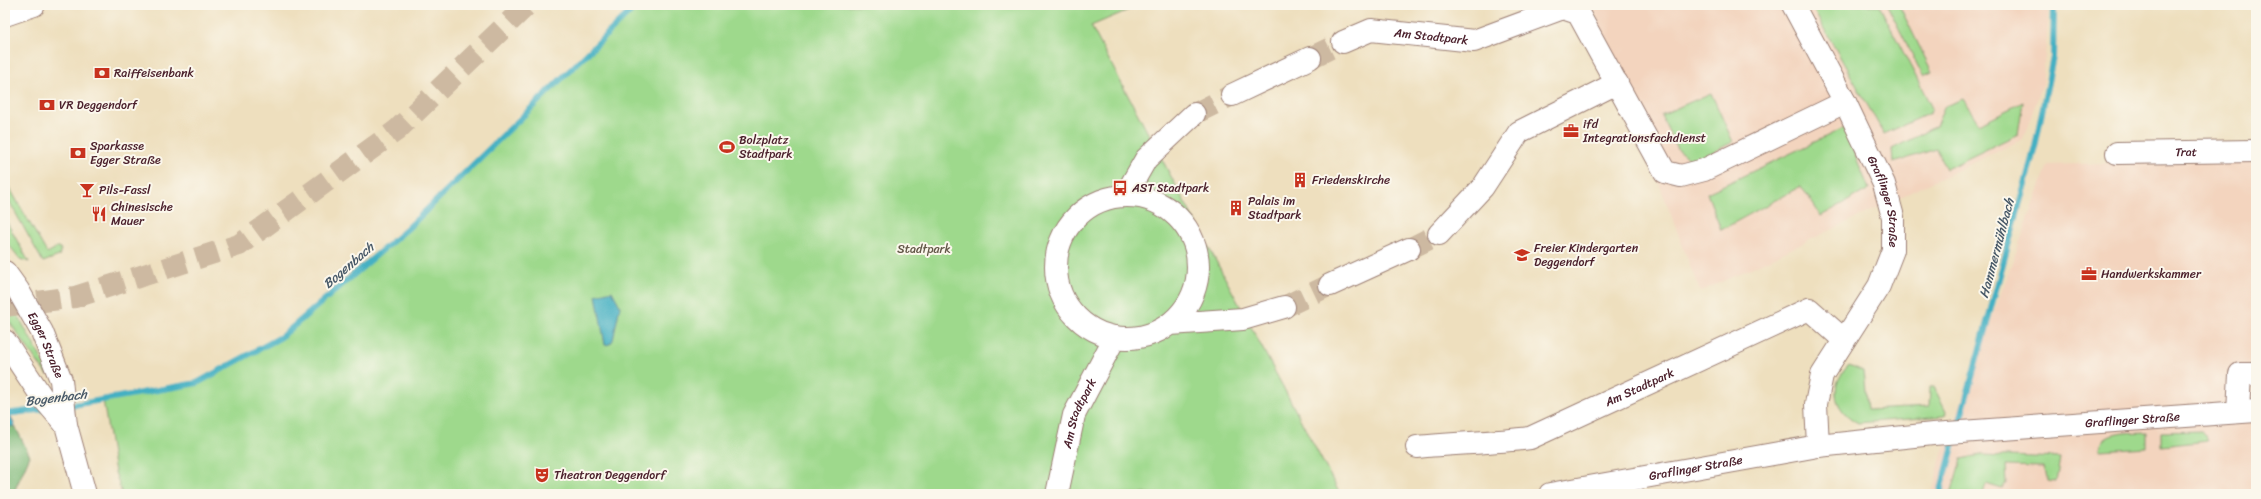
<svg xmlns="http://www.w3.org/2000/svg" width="2261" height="499" font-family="Sriracha,sans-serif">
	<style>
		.built { fill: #f3d4be }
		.green { fill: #9ed98c; stroke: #747c5c }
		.forest { fill: #7eb978; stroke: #646c52 }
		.water { fill: #45b0c3; stroke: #486877 }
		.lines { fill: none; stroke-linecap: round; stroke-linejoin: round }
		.stream { stroke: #45b0c3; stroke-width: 6 }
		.street-tunnel { stroke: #cdb9a1; stroke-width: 22; stroke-dasharray: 22 11; stroke-linecap: butt }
		.highway-tunnel { stroke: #cdb9a1; stroke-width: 22; stroke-dasharray: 22 11; stroke-linecap: butt }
		.street-casing { stroke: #9c7f74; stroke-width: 24 }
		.secondary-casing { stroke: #9c7f74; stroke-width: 24 }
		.street { stroke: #fff; stroke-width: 22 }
		.secondary { stroke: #fff; stroke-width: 22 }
		.labels { text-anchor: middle; stroke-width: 4; stroke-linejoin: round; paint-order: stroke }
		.street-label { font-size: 12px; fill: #4a1f2b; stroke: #fbf7ec }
		.poi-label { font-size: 12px; fill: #4a1f2b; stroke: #fbf7ec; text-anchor: start }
		.park-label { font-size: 12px; fill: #635748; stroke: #fbf7ec }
		.water-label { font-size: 13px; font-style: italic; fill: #485968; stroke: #fbf7ec }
	</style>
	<rect width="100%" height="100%" fill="#fbf7ec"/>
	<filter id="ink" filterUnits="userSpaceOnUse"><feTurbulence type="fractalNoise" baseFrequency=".025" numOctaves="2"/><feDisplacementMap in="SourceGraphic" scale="8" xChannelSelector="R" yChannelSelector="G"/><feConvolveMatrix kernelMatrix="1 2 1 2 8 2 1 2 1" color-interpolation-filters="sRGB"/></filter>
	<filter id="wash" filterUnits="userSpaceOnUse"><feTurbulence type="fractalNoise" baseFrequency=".012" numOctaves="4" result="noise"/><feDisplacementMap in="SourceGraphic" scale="16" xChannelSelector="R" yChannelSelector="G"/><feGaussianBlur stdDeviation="0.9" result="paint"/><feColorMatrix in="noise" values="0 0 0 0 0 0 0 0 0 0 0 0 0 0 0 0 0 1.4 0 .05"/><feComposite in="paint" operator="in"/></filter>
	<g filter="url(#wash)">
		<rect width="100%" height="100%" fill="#eedfbe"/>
		<g class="built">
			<polygon points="1592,5 2050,5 2042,86 2023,139 1700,292"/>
			<polygon points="2256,158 2256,494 1932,494 1941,456 2048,165"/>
		</g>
		<g class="green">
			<polygon points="637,5 1140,5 1091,26 1340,494 122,494 115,472 103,400 197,383 281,337 407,229"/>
			<polygon points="1815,5 1879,5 1932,108 1930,113 1884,134 1815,13"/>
			<polygon points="1887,5 1899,5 1932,72 1923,76"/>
			<polygon points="1711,93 1733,142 1701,158 1688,158 1677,149 1661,115"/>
			<polygon points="1963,99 1979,124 2023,102 2018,134 1946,169 1936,149 1893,163 1892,149 1936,126 1945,106"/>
			<polygon points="1844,128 1869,189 1821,216 1801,186 1721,230 1707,193"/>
			<polygon points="5,180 47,253 58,247 61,249 59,256 43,262 5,194"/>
			<polygon points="5,219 29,262 20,259 5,240"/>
			<polygon points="5,310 16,312 50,374 46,374 5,316"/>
			<path d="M1849,365L1863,371L1867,410L1929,407L1930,387H1934L1946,412L1945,416L1858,423C1832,409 1829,385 1849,365Z"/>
			<polygon points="2200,431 2204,434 2208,441 2161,446 2161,432"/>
			<path d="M2147,432V447L2100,450C2100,430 2133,433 2147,432Z"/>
			<polygon points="1981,455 2060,458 2056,482 2048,481 2044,467 2005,466 2006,483 2002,489 1986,484 1983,494 1951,494 1961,459"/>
		</g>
		<polygon class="forest" points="15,426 30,456 13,494 5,494 5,427"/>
		<g class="water">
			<polygon points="612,291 620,306 613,340 610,344 605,345 596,295"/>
			<polygon points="5,405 15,426 5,427"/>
		</g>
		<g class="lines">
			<g class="stream">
				<polyline points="68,406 197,383 281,337 407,229 637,5"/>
				<polyline points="5,414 45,409"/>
				<polyline points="1940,494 2035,147 2053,57 2054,5"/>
			</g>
		</g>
	</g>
	<g filter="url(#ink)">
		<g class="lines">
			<g class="street-tunnel">
				<polyline points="1310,58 1343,42"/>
				<polyline points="1194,114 1232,95"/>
				<polyline points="1409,249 1439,234"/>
				<polyline points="1284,307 1330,285"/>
			</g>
			<polyline class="highway-tunnel" points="5,306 75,297 239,245 397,130 527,5"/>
			<defs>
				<g id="street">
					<path id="s1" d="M1793,5L1845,102L1884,184L1893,217V250L1879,286L1822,375L1816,404L1818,446"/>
					<path id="s2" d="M1343,42L1371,30L1474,41L1563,8L1578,13L1665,172L1681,176L1704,170L1845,102"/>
					<polyline points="1232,95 1310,58"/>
					<path id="s3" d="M2117,153L2256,151"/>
					<polyline points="1126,194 1146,159 1194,114"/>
					<circle cx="1127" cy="267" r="71"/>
					<polyline points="1439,234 1483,187 1519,132 1617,83"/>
					<polyline points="1330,285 1409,249"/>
					<polyline points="1170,324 1243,319 1284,307"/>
					<polyline points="2238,411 2240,374 2256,374"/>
					<path id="s4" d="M1417,447C1455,443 1492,443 1530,438L1809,309L1844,340"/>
					<path id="s5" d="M1057,494L1074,415L1115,337"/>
				</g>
				<g id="secondary">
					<polyline points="5,15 34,5"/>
					<path id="s6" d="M5,272L18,290L42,332L61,380L66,425L85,494"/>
					<polyline points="5,341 42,397 66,425"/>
					<path id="s7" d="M1550,494L1818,446L1933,434L2256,411"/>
				</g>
			</defs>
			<use href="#street" class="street-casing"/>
			<use href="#secondary" class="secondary-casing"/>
			<use href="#street" class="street"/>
			<use href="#secondary" class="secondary"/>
		</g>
	</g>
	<defs>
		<symbol id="bank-bare" viewBox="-9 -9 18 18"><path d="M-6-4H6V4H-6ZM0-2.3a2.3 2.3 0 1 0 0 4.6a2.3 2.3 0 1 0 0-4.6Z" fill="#c8321e" stroke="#fbf7ec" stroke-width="2.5" paint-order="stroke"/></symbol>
		<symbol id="office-bare" viewBox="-9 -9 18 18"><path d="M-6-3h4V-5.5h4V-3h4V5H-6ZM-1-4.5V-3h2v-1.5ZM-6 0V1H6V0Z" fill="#c8321e" stroke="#fbf7ec" stroke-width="2.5" paint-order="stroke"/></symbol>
		<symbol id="stadium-bare" viewBox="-9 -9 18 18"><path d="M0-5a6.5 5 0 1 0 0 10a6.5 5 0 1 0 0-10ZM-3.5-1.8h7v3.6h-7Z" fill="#c8321e" stroke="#fbf7ec" stroke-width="2.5" paint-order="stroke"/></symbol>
		<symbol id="building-bare" viewBox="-9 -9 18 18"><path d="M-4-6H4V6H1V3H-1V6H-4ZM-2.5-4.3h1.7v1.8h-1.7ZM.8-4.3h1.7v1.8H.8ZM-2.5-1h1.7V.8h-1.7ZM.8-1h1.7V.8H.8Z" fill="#c8321e" stroke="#fbf7ec" stroke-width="2.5" paint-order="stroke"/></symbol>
		<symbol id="bus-bare" viewBox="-9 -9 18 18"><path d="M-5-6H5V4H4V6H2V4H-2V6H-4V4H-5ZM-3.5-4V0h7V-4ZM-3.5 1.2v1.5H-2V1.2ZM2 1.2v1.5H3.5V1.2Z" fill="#c8321e" stroke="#fbf7ec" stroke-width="2.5" paint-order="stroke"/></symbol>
		<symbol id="bar-bare" viewBox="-9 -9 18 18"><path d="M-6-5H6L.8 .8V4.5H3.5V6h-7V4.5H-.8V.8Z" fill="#c8321e" stroke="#fbf7ec" stroke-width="2.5" paint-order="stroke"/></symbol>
		<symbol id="restaurant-bare" viewBox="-9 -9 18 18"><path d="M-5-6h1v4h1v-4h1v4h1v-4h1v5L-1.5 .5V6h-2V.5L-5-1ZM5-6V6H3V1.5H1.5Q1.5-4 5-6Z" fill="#c8321e" stroke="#fbf7ec" stroke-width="2.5" paint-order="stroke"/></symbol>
		<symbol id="school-bare" viewBox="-9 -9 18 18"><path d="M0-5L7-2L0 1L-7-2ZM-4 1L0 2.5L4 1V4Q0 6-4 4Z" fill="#c8321e" stroke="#fbf7ec" stroke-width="2.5" paint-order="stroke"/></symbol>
		<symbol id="theatre-bare" viewBox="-9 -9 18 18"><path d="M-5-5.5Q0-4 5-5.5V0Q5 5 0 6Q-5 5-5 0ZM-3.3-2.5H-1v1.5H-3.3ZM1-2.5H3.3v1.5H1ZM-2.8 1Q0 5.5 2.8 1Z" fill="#c8321e" stroke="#fbf7ec" stroke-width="2.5" paint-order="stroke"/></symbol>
	</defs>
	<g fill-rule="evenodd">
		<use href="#bank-bare" x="91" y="62" width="22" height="22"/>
		<use href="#bank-bare" x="36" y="94" width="22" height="22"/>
		<use href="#office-bare" x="1560" y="120" width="22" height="22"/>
		<use href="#stadium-bare" x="716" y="136" width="22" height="22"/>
		<use href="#bank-bare" x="67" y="142" width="22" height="22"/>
		<use href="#building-bare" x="1289" y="169" width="22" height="22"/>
		<use href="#bus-bare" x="1109" y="177" width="22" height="22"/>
		<use href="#bar-bare" x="76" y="179" width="22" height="22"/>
		<use href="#building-bare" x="1225" y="197" width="22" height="22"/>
		<use href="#restaurant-bare" x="88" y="203" width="22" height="22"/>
		<use href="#school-bare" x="1511" y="244" width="22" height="22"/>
		<use href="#office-bare" x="2078" y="263" width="22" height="22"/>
		<use href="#theatre-bare" x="531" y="464" width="22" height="22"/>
	</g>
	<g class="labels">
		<g class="street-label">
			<text dy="4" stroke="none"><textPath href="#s2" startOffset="91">Am Stadtpark</textPath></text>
			<text dy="4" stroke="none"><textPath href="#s3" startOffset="69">Trat</textPath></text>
			<text dy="4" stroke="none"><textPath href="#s1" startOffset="218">Graflinger Straße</textPath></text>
			<text dy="4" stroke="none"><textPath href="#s6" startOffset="84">Egger Straße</textPath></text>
			<text dy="4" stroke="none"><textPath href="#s4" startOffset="234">Am Stadtpark</textPath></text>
			<text dy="4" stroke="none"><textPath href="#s5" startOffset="84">Am Stadtpark</textPath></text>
			<text dy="4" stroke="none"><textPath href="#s7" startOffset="588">Graflinger Straße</textPath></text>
			<text dy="4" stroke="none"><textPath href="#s7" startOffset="148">Graflinger Straße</textPath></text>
		</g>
		<g class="poi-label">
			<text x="114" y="77">Raiffeisenbank</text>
			<text x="59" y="109">VR Deggendorf</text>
			<text x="1583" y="128">ifd<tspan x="1583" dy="14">Integrationsfachdienst</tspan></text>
			<text x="739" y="144">Bolzplatz<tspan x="739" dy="14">Stadtpark</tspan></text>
			<text x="90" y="150">Sparkasse<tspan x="90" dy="14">Egger Straße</tspan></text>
			<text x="1312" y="184">Friedenskirche</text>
			<text x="1132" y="192">AST Stadtpark</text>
			<text x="99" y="194">Pils-Fassl</text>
			<text x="1248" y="205">Palais im<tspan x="1248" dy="14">Stadtpark</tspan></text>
			<text x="111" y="211">Chinesische<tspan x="111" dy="14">Mauer</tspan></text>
			<text x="1534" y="252">Freier Kindergarten<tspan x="1534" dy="14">Deggendorf</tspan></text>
			<text x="2101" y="278">Handwerkskammer</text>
			<text x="554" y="479">Theatron Deggendorf</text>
		</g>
		<g class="park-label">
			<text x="924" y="253">Stadtpark</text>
		</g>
		<g class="water-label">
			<text transform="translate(1996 248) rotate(-75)" y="5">Hammermühlbach</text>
			<text transform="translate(348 265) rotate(-41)" y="5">Bogenbach</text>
			<text transform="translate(56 397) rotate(-7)" y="5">Bogenbach</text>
		</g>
	</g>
	<rect width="2261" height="499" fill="none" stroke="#fbf7ec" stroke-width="20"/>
</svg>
